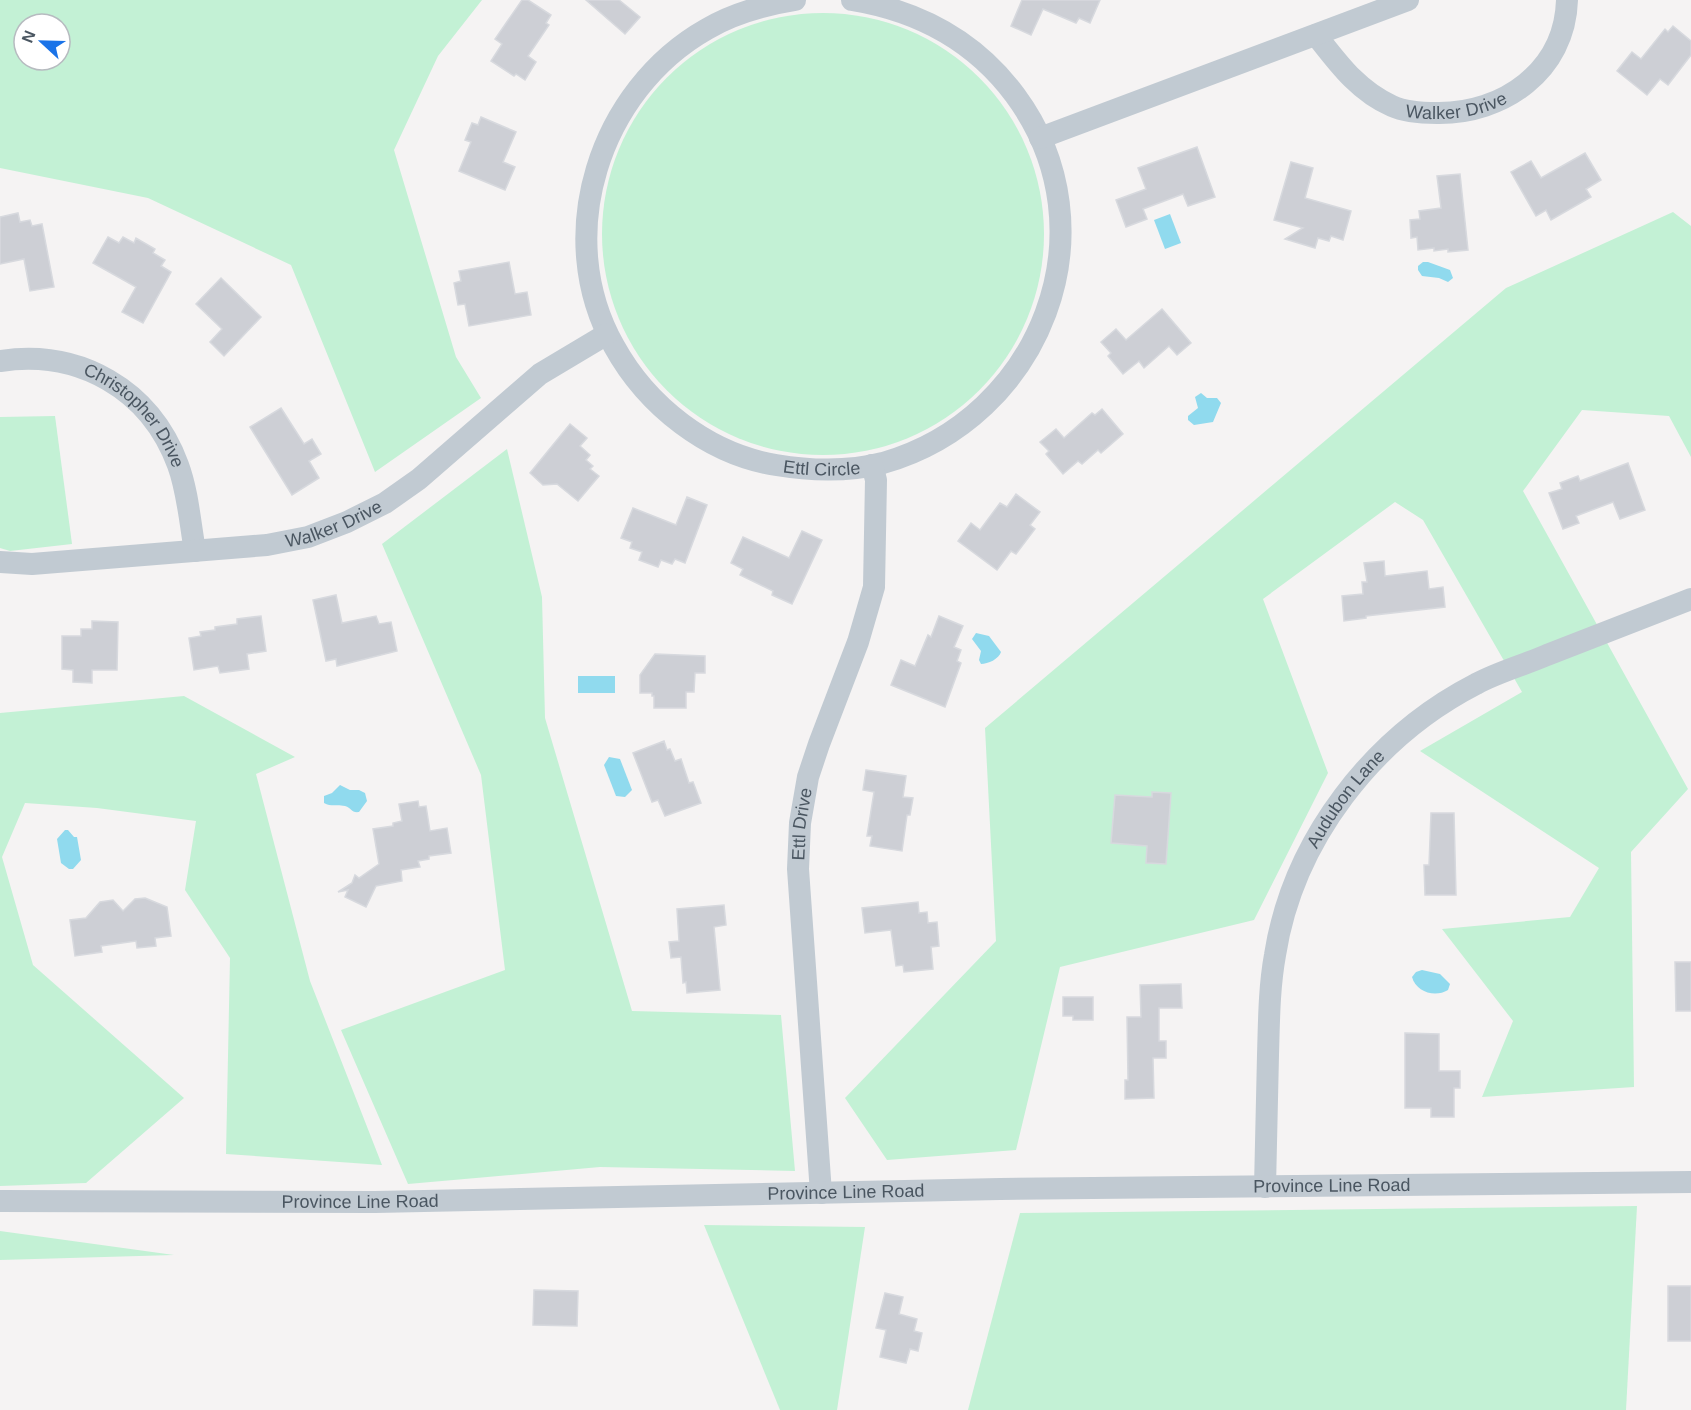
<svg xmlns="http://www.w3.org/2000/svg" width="1691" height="1410" font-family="Helvetica,sans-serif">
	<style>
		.green { fill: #c3f1d5; fill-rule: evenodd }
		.water { fill: #90daee }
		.building { fill: #cdcfd5; stroke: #d7d9de; stroke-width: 1.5 }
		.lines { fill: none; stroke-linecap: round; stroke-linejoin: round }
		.minor { stroke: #c1cad2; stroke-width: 22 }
		.labels { text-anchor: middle; stroke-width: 4.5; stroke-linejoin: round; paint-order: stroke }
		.street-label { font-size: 18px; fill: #4a5661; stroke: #fff }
	</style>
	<rect width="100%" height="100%" fill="#f5f3f3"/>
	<g class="green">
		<path d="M0,0H482L438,56L394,150L456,357L481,398L375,472L291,265L148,198L0,168ZM24,24H60V60H24Z"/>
		<circle cx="823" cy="234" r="221"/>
		<polygon points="1673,212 1691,226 1691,457 1669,416 1582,410 1523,491 1688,789 1631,852 1634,1087 1482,1097 1513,1021 1442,929 1570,917 1599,868 1420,751 1522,692 1423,520 1395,502 1263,599 1328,773 1254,920 1060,967 1016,1150 887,1160 845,1098 996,941 985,728 1506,288"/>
		<polygon points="55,416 72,544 10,551 0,548 0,417"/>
		<polygon points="507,449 542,597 545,718 632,1011 781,1015 795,1171 600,1167 408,1184 341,1030 505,970 481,775 382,544"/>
		<polygon points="184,696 295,757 256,774 310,981 382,1165 226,1154 230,958 185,890 196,821 97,808 25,803 2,857 33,965 184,1098 86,1183 0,1186 0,713"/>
		<polygon points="1637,1206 1626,1410 968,1410 1020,1213"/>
		<polygon points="704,1225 865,1227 837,1410 780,1410"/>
		<polygon points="0,1231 174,1255 0,1260"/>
	</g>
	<g class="water">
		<polygon points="1170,214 1181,243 1165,249 1154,220"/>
		<polygon points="1423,262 1428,262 1450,270 1453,278 1448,282 1439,278 1422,276 1418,270 1418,266"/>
		<polygon points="1201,393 1207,398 1217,398 1221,403 1213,422 1194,425 1188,420 1188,416 1198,408 1195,397"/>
		<path d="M976,633L989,636L1001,652C999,659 988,664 981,664L979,660L981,651L972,639Z"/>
		<rect x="578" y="676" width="37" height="17"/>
		<polygon points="609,757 620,759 632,790 625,797 616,796 604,765"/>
		<path d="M340,785L350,790H359L365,793L367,801L359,812C351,813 352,808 345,806C337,804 331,807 324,803V796L332,793Z"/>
		<polygon points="65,830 68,830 74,837 77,837 81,860 73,869 69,869 61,863 57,839"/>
		<path d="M1422,970L1440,974L1450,984L1448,990C1435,998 1416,992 1412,977L1416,972Z"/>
	</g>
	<g class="building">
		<polygon points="522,0 528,0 551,15 546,23 549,25 528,56 536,62 525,80 516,74 514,76 491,61 502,44 495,39"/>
		<polygon points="586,0 619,0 640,17 625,34"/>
		<polygon points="1022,0 1100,0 1090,23 1079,18 1076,23 1043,9 1031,35 1011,26"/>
		<polygon points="1673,26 1691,41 1691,55 1668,85 1660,79 1647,95 1617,71 1632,52 1641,59 1665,29 1668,32"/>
		<polygon points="481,117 516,132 503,162 515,167 505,190 459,171 471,142 465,140 472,123 478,125"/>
		<polygon points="1197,147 1215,197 1188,206 1183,194 1143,209 1147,219 1126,227 1116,200 1146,189 1138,168"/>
		<polygon points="1585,153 1601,180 1586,189 1591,197 1551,220 1546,210 1536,216 1511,172 1531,161 1541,178"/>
		<polygon points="1291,162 1313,168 1305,198 1351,211 1343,240 1331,236 1329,241 1318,238 1315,248 1285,239 1303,228 1274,220"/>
		<polygon points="1460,174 1468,250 1448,252 1448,249 1434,251 1434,248 1418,250 1417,237 1411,238 1410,220 1420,219 1419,211 1441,208 1437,176"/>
		<polygon points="18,213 20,222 30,220 32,226 42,224 54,287 30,291 24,259 0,264 0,217"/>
		<polygon points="108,237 119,243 123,237 134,243 136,238 155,249 153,253 165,260 161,266 171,272 143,323 122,312 136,287 93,263"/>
		<polygon points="509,262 515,294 527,292 531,315 469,326 465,304 458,305 454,283 461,281 459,271"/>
		<polygon points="221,278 261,317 224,356 210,342 222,329 196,304"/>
		<polygon points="1162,309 1191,343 1177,355 1169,346 1144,368 1139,361 1123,374 1108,356 1111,353 1101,342 1116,329 1126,340"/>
		<polygon points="281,408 304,444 312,439 321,454 309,461 319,478 292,495 250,427"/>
		<polygon points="1102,409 1123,434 1101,453 1098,450 1082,464 1078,461 1063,474 1046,454 1049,451 1040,442 1056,429 1064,438 1092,413 1095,415"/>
		<polygon points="570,424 587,438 580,446 590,455 586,460 593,466 590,469 599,476 578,501 557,484 543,485 530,473"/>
		<polygon points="1628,463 1645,510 1620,519 1613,502 1576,516 1579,523 1563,529 1549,493 1562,489 1560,483 1578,476 1580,481"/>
		<polygon points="1016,494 1040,512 1030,525 1035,529 1016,554 1011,551 997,570 958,541 971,523 980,530 1000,503 1007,507"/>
		<polygon points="687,497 707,505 685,563 675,559 672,564 661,560 658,567 639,560 642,552 630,548 632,542 621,538 633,508 676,525"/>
		<polygon points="802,531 822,540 792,604 772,595 773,591 740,575 743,569 731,563 743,537 789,558"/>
		<polygon points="1384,561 1385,576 1427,571 1429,589 1443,587 1445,607 1366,616 1366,618 1344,621 1342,596 1363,594 1362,582 1367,582 1364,563"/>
		<polygon points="336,595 342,623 376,616 379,624 391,622 397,651 337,666 336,659 326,661 313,600"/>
		<polygon points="261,616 266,651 247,654 249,669 220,673 218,666 194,670 189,638 201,636 200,632 215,630 215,627 237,624 237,619"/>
		<polygon points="939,616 963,626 954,647 961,650 957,661 961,663 945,707 891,685 901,660 915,666 928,635 931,637"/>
		<polygon points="92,621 118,622 117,670 92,670 92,683 73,682 73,670 62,669 62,636 81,636 81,629 92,629"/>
		<polygon points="655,654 705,656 705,673 695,673 694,692 686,692 686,708 654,708 654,696 652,696 652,693 640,693 640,675"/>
		<polygon points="664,741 667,750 670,749 675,761 681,759 689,783 693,782 701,803 665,816 658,800 652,802 633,753"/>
		<polygon points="866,770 906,776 903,797 913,798 910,815 907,815 902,851 870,846 872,836 867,836 874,792 863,790"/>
		<polygon points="1152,792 1171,793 1166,864 1146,863 1147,846 1111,843 1115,795 1152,797"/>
		<polygon points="418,801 419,807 426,806 430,831 447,828 451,853 429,856 429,859 418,861 420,867 401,870 402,881 376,886 366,907 345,897 348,890 338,892 352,883 355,875 359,878 379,864 373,829 393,826 393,823 402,821 399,804"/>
		<polygon points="1431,813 1454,813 1456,895 1425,895 1424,865 1429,865"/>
		<polygon points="145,898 167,907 171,936 155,938 156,946 137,948 136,941 101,946 102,952 75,956 70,920 86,918 100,902 113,900 123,911 135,899"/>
		<polygon points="918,902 919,913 927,912 928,923 937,922 939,946 931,947 933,969 904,972 903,965 896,966 891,930 865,933 862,908"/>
		<polygon points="724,905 726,925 714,927 720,990 687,993 686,982 683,983 681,957 671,958 669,942 679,941 677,909"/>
		<polygon points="1675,962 1691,962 1691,1011 1676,1011"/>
		<polygon points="1181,984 1182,1008 1159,1008 1159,1041 1166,1041 1166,1058 1153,1058 1154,1098 1125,1099 1125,1080 1128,1080 1127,1017 1141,1017 1140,985"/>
		<polygon points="1063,997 1093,997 1093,1020 1073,1020 1073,1016 1063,1016"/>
		<polygon points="1405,1033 1439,1034 1439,1071 1460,1071 1460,1088 1454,1088 1454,1117 1431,1117 1431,1108 1405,1108"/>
		<rect x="1668" y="1286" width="23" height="55"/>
		<polygon points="534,1290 578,1291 577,1326 533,1325"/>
		<polygon points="885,1293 903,1297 899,1314 917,1319 914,1331 922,1333 918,1351 910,1349 906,1363 880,1357 886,1330 876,1328"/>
	</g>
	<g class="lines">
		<g class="minor">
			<path id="s1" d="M795,0C764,5 734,13 707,29C599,90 552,236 614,346C647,406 708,454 776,465C812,471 848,472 883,463C1041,418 1115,230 1015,95C974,40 919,11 852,0"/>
			<path id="s2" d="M1316,35C1338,63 1358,91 1392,106C1405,112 1421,113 1437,113C1503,114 1565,71 1567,0"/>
			<polyline points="1040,138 1408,0"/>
			<path id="s3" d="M0,361C79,349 150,389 178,465C188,492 190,523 195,551"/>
			<path id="s4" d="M0,562L32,564L267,545L308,537L347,522L385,503L419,479L540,374L607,334"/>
			<path id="s5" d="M1265,1187C1266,1143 1267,1099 1268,1055C1269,1022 1269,988 1275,955C1293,840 1373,737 1476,684C1498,672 1524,665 1547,655C1595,636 1643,618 1691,599"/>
			<path id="s6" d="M821,1193L798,869L800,823L808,777L819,744L858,642L874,587L876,480L872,465"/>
			<path id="s7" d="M0,1201L375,1202L1000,1189L1691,1182"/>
		</g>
	</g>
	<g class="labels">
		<g class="street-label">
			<text dy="6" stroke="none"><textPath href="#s2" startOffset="171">Walker Drive</textPath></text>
			<text dy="6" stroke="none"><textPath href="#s3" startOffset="156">Christopher Drive</textPath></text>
			<text dy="6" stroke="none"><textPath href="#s1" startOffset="712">Ettl Circle</textPath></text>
			<text dy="6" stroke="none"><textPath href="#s4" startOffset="338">Walker Drive</textPath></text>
			<text dy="6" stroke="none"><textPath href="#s5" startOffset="406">Audubon Lane</textPath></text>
			<text dy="6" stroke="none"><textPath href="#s6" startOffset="370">Ettl Drive</textPath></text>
			<text dy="6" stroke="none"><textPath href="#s7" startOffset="1332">Province Line Road</textPath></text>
			<text dy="6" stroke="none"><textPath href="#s7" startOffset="846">Province Line Road</textPath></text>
			<text dy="6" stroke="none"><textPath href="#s7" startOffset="360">Province Line Road</textPath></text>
		</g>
	</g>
	<g transform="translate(42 42) rotate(292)"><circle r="28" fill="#ffffff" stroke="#b7bbc0" stroke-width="1.5"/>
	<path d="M0-4.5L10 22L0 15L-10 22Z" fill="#1a73e8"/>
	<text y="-9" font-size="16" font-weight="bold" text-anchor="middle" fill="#4a5661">N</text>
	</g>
</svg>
